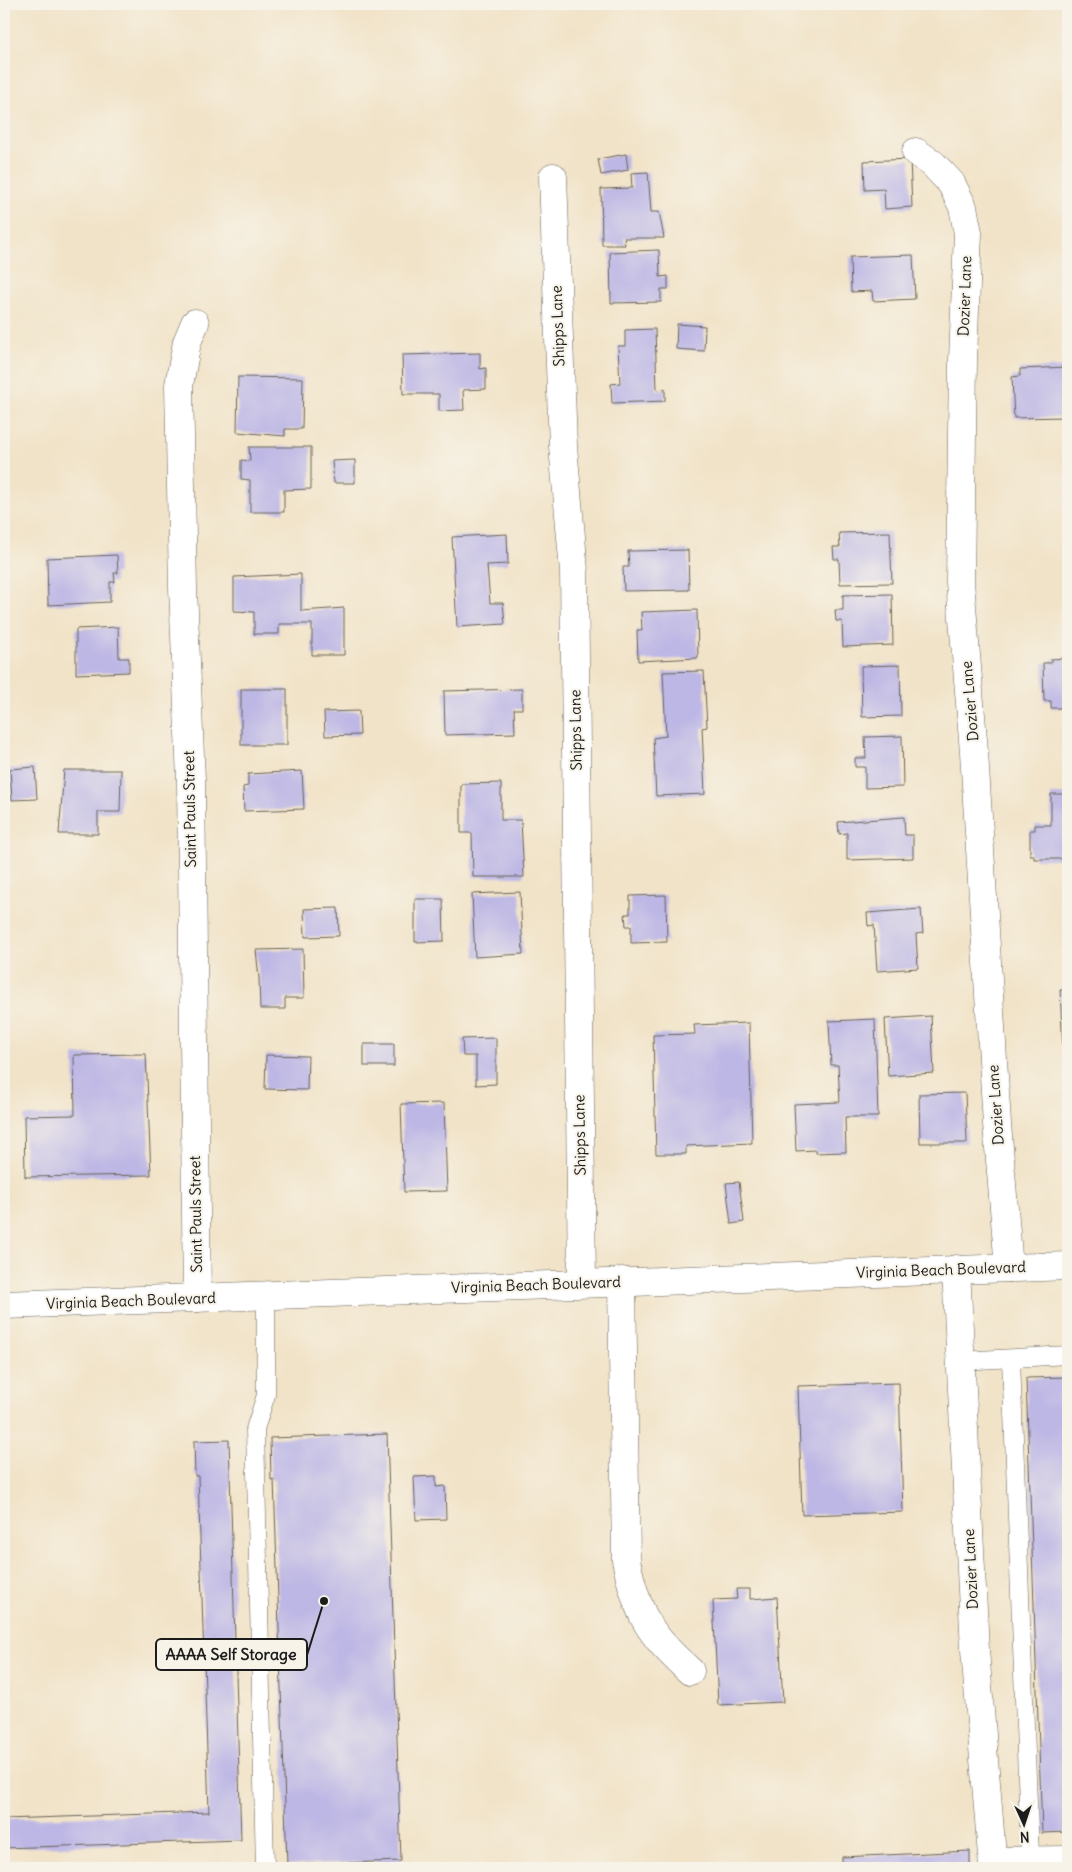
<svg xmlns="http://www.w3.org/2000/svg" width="1072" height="1872" font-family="Delius,sans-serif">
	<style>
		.building { fill: #bdb7e5 }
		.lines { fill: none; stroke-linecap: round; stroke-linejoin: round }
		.service-casing { stroke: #676258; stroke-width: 19 }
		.minor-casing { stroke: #676258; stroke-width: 29 }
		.primary-casing { stroke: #676258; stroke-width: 29 }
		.service { stroke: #fff; stroke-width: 18 }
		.minor { stroke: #fff; stroke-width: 28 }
		.primary { stroke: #fff; stroke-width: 28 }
		.labels { text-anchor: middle; stroke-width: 4; stroke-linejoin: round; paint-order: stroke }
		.street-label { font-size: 15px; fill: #1c1c1c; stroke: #f7f3e8 }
		.leader { fill: none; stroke: #1c1c1c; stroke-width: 2 }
		.callout-dot { fill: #1c1c1c; stroke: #f7f3e8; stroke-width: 2 }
		.callout { fill: #f7f3e8; stroke: #1c1c1c; stroke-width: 2 }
		.callout-label { font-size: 16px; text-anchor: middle; font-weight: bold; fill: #1c1c1c }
	</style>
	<rect width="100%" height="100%" fill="#f7f3e8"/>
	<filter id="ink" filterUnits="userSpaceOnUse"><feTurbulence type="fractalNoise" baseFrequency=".02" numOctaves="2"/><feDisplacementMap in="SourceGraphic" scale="10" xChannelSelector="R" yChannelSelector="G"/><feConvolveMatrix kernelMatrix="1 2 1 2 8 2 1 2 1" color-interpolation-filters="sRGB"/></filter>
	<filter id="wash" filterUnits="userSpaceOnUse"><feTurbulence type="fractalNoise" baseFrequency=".0096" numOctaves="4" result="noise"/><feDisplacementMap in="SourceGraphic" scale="20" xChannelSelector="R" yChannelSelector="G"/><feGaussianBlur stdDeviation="1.12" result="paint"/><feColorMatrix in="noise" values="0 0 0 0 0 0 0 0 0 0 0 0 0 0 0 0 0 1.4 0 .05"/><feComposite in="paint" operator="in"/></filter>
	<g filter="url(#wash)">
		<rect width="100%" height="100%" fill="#f1e3c8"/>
		<g id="blocks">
			<g class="building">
				<polygon points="626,154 628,170 601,175 598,159"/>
				<polygon points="910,159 912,207 885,209 884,189 865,190 864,161"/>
				<polygon points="648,172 651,212 659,212 664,238 624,238 625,245 602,245 601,189 632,188 631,173"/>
				<polygon points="659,250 660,277 668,276 668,289 661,289 661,302 611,303 610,252"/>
				<polygon points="913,255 915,299 873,301 872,291 851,292 850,257"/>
				<polygon points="677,324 705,326 704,351 676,349"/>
				<polygon points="655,329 657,390 665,389 665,401 612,403 611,384 620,383 618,346 625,346 625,330"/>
				<polygon points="480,353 480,369 486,368 486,389 463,390 464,410 439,411 439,394 403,394 402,355"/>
				<polygon points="1068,367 1068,417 1014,418 1012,377 1020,376 1020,369"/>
				<polygon points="238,377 303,378 302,429 285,429 285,436 237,432"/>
				<polygon points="249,447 311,447 311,489 284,490 284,512 250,512 250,480 241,479 241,460 250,461"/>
				<polygon points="355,460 355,483 334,483 332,461"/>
				<polygon points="890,532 892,583 840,584 839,559 834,559 833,547 840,547 839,533"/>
				<polygon points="507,534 508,564 487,565 490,603 503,603 505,624 457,627 452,537"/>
				<polygon points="688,550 689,590 624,591 623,567 629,567 628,551"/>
				<polygon points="117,555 118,573 114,573 115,582 110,582 110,602 48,605 47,558"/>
				<polygon points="301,574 301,611 344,608 344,655 312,655 312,624 279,624 279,634 254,634 254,612 234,611 234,577"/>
				<polygon points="892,594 893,645 843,647 842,621 836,621 835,610 843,610 843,595"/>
				<polygon points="697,610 698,658 638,661 637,630 642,630 641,612"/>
				<polygon points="118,627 119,658 129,658 129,672 76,674 76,629"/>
				<polygon points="1068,658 1068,708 1051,708 1051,701 1044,701 1043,663 1051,663 1051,659"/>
				<polygon points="900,665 901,716 862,717 861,666"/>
				<polygon points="704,671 707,727 702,728 705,794 656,796 653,738 666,736 663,672"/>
				<rect x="241" y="689" width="46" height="56"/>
				<polygon points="522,689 522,709 514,709 515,733 445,735 444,691"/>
				<polygon points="359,711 360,735 325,736 324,712"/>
				<polygon points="902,736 903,787 865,788 865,767 855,767 855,758 866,758 865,737"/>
				<polygon points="35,767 37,799 12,800 10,769"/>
				<polygon points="64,770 121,770 120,812 98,812 98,834 59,834"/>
				<polygon points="302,771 304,809 244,811 243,787 248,786 248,774"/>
				<polygon points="501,783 501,820 521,820 524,877 473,877 472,833 461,833 461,784"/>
				<polygon points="1051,794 1068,794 1068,859 1034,859 1034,855 1030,855 1030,830 1035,830 1035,825 1051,825"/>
				<polygon points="904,817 905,835 913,835 913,858 847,860 847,833 839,834 838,822"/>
				<polygon points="520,892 523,954 475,957 472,894"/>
				<polygon points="666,895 667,942 631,943 631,926 626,926 625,914 630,914 630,896"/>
				<polygon points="415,899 443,899 444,941 415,942"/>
				<polygon points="338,908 339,936 305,937 304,909"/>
				<polygon points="921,909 923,933 916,934 918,968 877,971 874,925 868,926 867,913"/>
				<polygon points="303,949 304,998 285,998 285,1009 260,1009 259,978 256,950"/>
				<polygon points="1060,990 1068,990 1068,1050 1063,1050"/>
				<polygon points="931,1016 934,1073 888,1076 885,1019"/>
				<polygon points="875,1019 878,1117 845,1117 846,1152 816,1153 816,1150 796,1151 794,1104 840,1102 838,1065 831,1065 829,1021"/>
				<polygon points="749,1023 752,1143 686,1146 686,1154 656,1154 653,1035 695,1034 694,1025"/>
				<polygon points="496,1038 496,1084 476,1085 476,1056 463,1056 462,1039"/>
				<rect x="364" y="1044" width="30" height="22"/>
				<polygon points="146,1054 151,1175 25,1177 24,1116 75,1115 74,1055"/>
				<polygon points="266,1055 308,1056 307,1090 265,1089"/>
				<polygon points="965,1093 967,1143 920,1143 919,1094"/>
				<polygon points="444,1103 447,1191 404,1192 401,1104"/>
				<polygon points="739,1182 744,1222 731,1224 726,1183"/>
				<polygon points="1068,1377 1068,1832 1042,1833 1026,1378"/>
				<polygon points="899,1383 903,1512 802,1515 798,1386"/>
				<polygon points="387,1434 401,1861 287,1865 274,1479 271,1480 270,1438"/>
				<polygon points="229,1440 241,1840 4,1848 4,1819 209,1812 198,1476 195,1476 194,1441"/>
				<polygon points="436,1476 436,1487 445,1486 446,1519 416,1520 414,1477"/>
				<polygon points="736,1589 750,1589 750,1599 777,1597 783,1702 718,1705 713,1600 737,1599"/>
				<polygon points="970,1851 970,1868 842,1868 842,1857"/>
			</g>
		</g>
	</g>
	<g filter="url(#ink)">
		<use href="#blocks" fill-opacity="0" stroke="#676258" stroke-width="1"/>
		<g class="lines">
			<defs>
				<g id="service">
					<polyline points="1011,1359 1030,1856"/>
					<polyline points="960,1361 1068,1355"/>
					<polyline points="992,1856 1068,1855"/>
					<polyline points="265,1868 255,1429 266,1395 266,1296"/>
				</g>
				<g id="minor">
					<polyline points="916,152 933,164 951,183 963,207 968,233 963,360 960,582 974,752 997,1124 1009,1268"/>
					<polyline points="553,177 563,446 574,571 582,1283"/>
					<polyline points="195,323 187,342 179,385 183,588 191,780 197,1298"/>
					<polyline points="956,1269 975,1650 993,1868"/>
					<path d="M622,1281L626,1560C637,1614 649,1635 690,1671"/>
				</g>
				<polyline id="primary" points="4,1305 1068,1266"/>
			</defs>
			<use href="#service" class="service-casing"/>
			<use href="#minor" class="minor-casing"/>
			<use href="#primary" class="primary-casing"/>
			<use href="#service" class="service"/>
			<use href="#minor" class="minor"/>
			<use href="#primary" class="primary"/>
		</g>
	</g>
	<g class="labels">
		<g class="street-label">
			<text transform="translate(965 296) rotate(-88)" y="5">Dozier Lane</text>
			<text transform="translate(558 326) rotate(-92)" y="5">Shipps Lane</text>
			<text transform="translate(970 701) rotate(-95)" y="5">Dozier Lane</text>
			<text transform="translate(576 730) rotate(-91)" y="5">Shipps Lane</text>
			<text transform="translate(190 809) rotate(-91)" y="5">Saint Pauls Street</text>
			<text transform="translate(996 1105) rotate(-94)" y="5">Dozier Lane</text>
			<text transform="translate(580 1135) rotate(-91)" y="5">Shipps Lane</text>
			<text transform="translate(196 1214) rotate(-91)" y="5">Saint Pauls Street</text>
			<text transform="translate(941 1270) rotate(-2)" y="5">Virginia Beach Boulevard</text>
			<text transform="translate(536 1285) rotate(-2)" y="5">Virginia Beach Boulevard</text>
			<text transform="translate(131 1301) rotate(-2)" y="5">Virginia Beach Boulevard</text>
			<text transform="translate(971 1569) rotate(-93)" y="5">Dozier Lane</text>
		</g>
	</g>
	<path class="leader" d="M324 1601L307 1655"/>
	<circle class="callout-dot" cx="324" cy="1601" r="5"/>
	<rect class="callout" x="156" y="1639" width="151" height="31" rx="5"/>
	<g class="callout-label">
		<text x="231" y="1660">AAAA Self Storage</text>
	</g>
	<rect width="1072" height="1872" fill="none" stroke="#f7f3e8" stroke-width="20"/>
	<g transform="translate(1024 1824) rotate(177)" stroke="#f7f3e8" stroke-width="4" paint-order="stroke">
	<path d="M0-4L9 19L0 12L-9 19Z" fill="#1c1c1c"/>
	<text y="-8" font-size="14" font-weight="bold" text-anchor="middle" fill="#1c1c1c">N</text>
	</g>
</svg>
